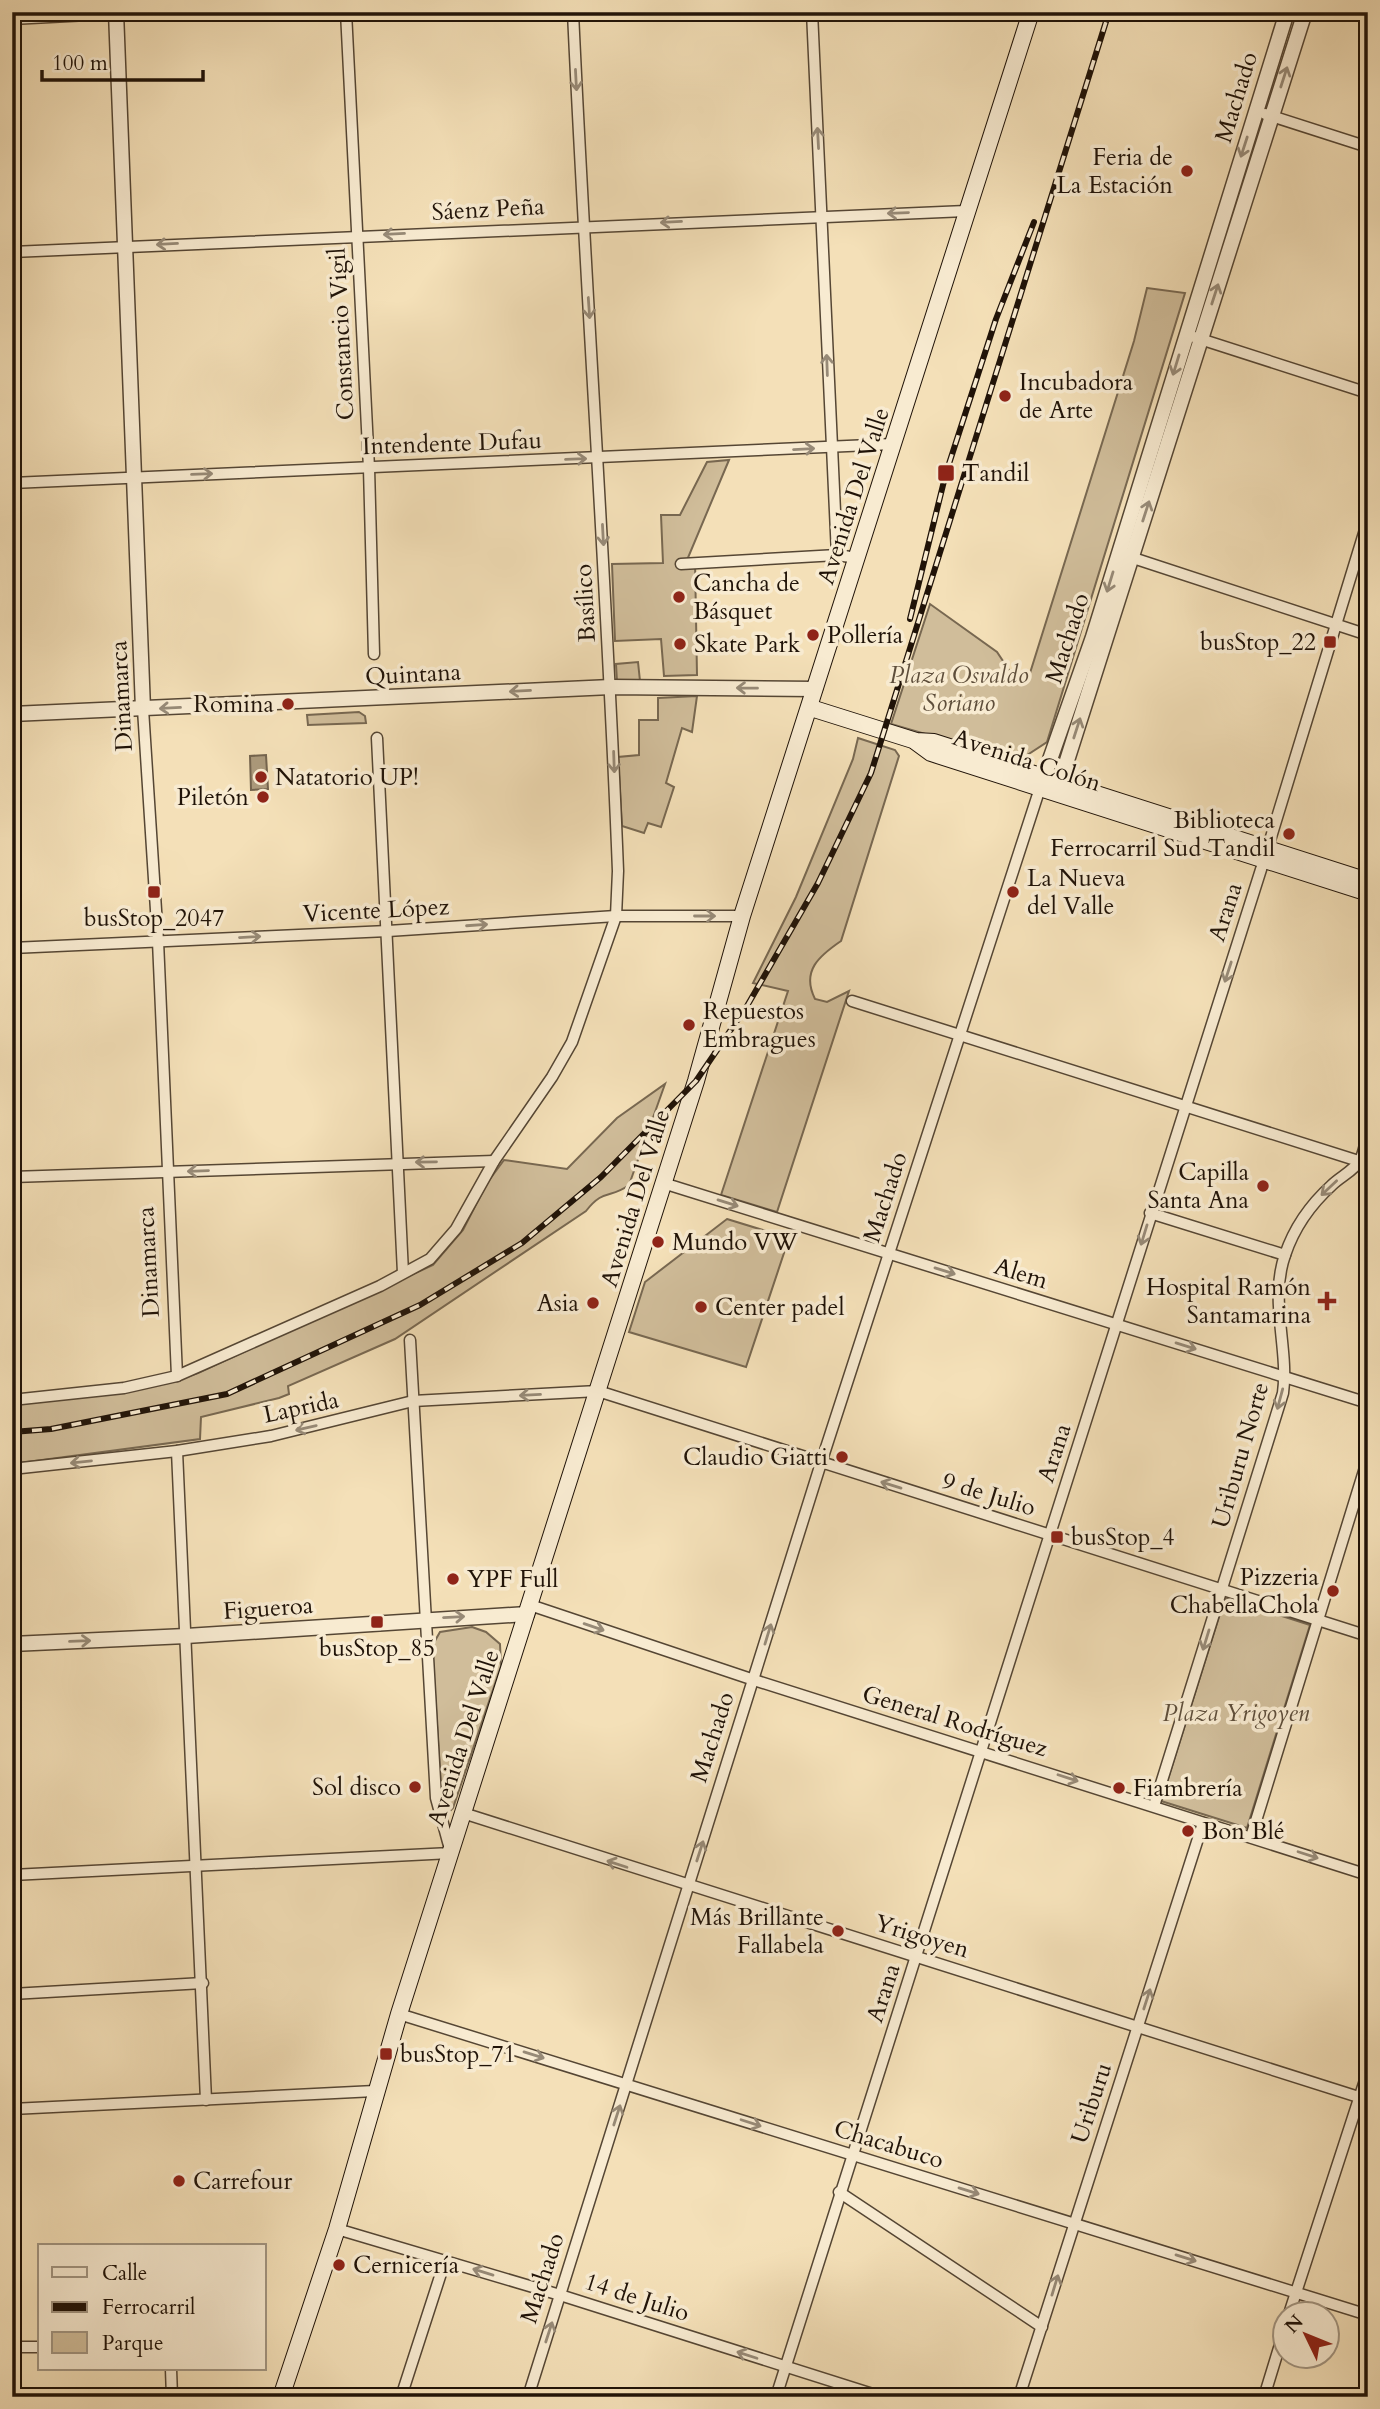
<svg xmlns="http://www.w3.org/2000/svg" width="1380" height="2409" font-family="Cardo,serif">
	<style>
		.green { fill: #d0bd9a; stroke: #786851; stroke-width: 2 }
		.water { fill: #ac9a7c; stroke: #74644e; stroke-width: 2 }
		.lines { fill: none; stroke-linecap: round; stroke-linejoin: round }
		.minor-casing { stroke: #554634; stroke-width: 13 }
		.tertiary-casing { stroke: #554634; stroke-width: 17 }
		.secondary-casing { stroke: #201308; stroke-width: 18 }
		.minor { stroke: #f8ebd1; stroke-width: 10 }
		.tertiary { stroke: #f8ebd1; stroke-width: 14 }
		.secondary { stroke: #f8ebd1; stroke-width: 16 }
		.rail-casing { stroke: #201308; stroke-width: 6 }
		.rail { stroke: #f8ebd1; stroke-width: 3.5; stroke-dasharray: 10; stroke-linecap: butt }
		.oneway { stroke: #978a77 }
		.poi-dot { fill: #8f2418; stroke: #f8ebd1; stroke-width: 2.5 }
		.labels { text-anchor: middle; stroke-width: 7; stroke-linejoin: round; paint-order: stroke }
		.street-label { font-size: 24px; fill: #201308; stroke: #f8ebd1 }
		.poi-label { font-size: 24px; fill: #201308; stroke: #f8ebd1; text-anchor: start }
		.park-label { font-size: 24px; font-style: italic; fill: #5e4e3b; stroke: #f8ebd1 }
	</style>
	<rect width="100%" height="100%" fill="#f4e0b8"/>
	<filter id="stains"><feTurbulence type="fractalNoise" baseFrequency=".00286" numOctaves="4"/><feColorMatrix values="0 0 0 0 .2 0 0 0 0 .09 0 0 0 0 .02 0 0 0 .5 -.17"/></filter>
	<radialGradient id="worn" r=".72"><stop offset=".6" stop-color="#630" stop-opacity="0"/><stop offset="1" stop-color="#630" stop-opacity=".3"/></radialGradient>
	<g class="green">
		<polygon points="1258,122 1262,123 1198,329 1194,328"/>
		<polygon points="1147,288 1185,293 1047,742 1018,761 891,724 930,604 997,652 1011,673 1030,673 1134,341"/>
		<polygon points="729,460 687,560 695,560 697,675 664,676 661,639 615,641 612,564 663,563 661,515 680,515 707,462"/>
		<polygon points="638,662 640,681 617,682 616,664"/>
		<polygon points="697,696 692,732 682,728 666,783 674,787 661,827 648,823 644,833 622,826 618,757 639,755 639,720 658,720 658,698"/>
		<polygon points="359,712 365,716 366,723 308,725 307,715"/>
		<path d="M858,738L895,750L899,756L841,941C819,956 801,971 815,999L827,1002L849,991L777,1212L721,1195L788,991L753,983L796,897L853,759Z"/>
		<path d="M665,1084L629,1185C610,1199 604,1188 586,1211L395,1339L288,1386L289,1394L279,1398L201,1417L200,1439L12,1464V1403L169,1383L198,1373L433,1265L463,1230L487,1183L504,1160L567,1169L617,1118Z"/>
		<polygon points="727,1219 789,1238 746,1367 629,1332 645,1282"/>
		<polygon points="1225,1598 1310,1625 1247,1828 1161,1801"/>
		<polygon points="472,1627 486,1632 500,1644 501,1666 453,1808 447,1814 442,1803 432,1646 440,1632"/>
	</g>
	<polygon class="water" points="266,755 268,789 251,790 250,756"/>
	<g class="lines">
		<defs>
			<g id="minor">
				<polyline points="346,12 369,468 374,654"/>
				<polyline points="812,12 837,555"/>
				<polyline points="12,19 145,12"/>
				<polyline points="1265,114 1368,147"/>
				<polyline points="12,252 966,211"/>
				<polyline points="1194,337 1368,393"/>
				<polyline points="12,483 893,444"/>
				<polyline points="1124,555 1368,635"/>
				<polyline points="681,564 837,555 857,558"/>
				<polyline points="143,709 158,941 177,1376"/>
				<polyline points="377,738 403,1273"/>
				<polyline points="12,948 388,931 616,916 742,916"/>
				<polyline points="852,1001 1368,1164"/>
				<polyline points="12,1177 494,1161"/>
				<polyline points="663,1183 1368,1403"/>
				<polyline points="1150,1213 1285,1255"/>
				<path d="M12,1400L124,1388L177,1376L380,1286L430,1259L456,1229L494,1161L552,1077L572,1042L616,916L618,871C607,584 586,299 573,12"/>
				<polyline points="177,1451 206,2100"/>
				<polyline points="12,1469 177,1451 271,1436 413,1401 598,1391 1368,1636"/>
				<polyline points="530,1605 754,1680 1368,1875"/>
				<path d="M1154,1806L1283,1393C1289,1348 1269,1300 1285,1255C1294,1228 1311,1204 1332,1185C1340,1177 1355,1170 1360,1160C1364,1153 1365,1142 1368,1134"/>
				<polyline points="463,1813 1368,2100"/>
				<polyline points="1251,1837 1368,1458"/>
				<polyline points="12,1875 451,1853 436,1798 410,1340"/>
				<polyline points="12,1994 203,1983"/>
				<polyline points="399,2014 1368,2315"/>
				<polyline points="12,2109 375,2091"/>
				<polyline points="839,2192 1042,2327"/>
				<polyline points="337,2229 560,2295 882,2397"/>
				<polyline points="1289,2314 1368,2071"/>
				<polyline points="12,2347 40,2347"/>
				<polyline points="171,2369 172,2397"/>
				<polyline points="401,2397 445,2261"/>
				<polyline points="528,2397 821,1463 1040,788"/>
				<polyline points="776,2397 1264,860 1368,520"/>
				<polyline points="1019,2397 1203,1823"/>
				<polyline points="1264,2397 1286,2325"/>
			</g>
			<g id="tertiary">
				<polyline points="116,12 143,709"/>
				<polyline points="12,714 611,687 815,689"/>
				<polyline points="1040,788 1093,637 1287,12"/>
				<polyline points="1057,792 1305,12"/>
				<polyline points="12,1644 186,1636 527,1614"/>
			</g>
			<g id="secondary">
				<polyline points="811,708 916,741 934,742 1368,881"/>
				<polyline points="916,742 931,753 1368,893"/>
				<polyline points="281,2397 337,2229 399,2014 696,1081 742,916 1031,12"/>
			</g>
		</defs>
		<use href="#minor" class="minor-casing"/>
		<use href="#tertiary" class="tertiary-casing"/>
		<use href="#secondary" class="secondary-casing"/>
		<use href="#minor" class="minor"/>
		<use href="#tertiary" class="tertiary"/>
		<use href="#secondary" class="secondary"/>
		<defs>
			<g id="rail">
				<polyline points="910,619 946,473 996,319 1034,222"/>
				<polyline points="12,1432 51,1429 227,1394 420,1305 522,1243 601,1177 696,1081 747,1006 818,883 871,773 1109,12"/>
			</g>
		</defs>
		<use href="#rail" class="rail-casing"/>
		<use href="#rail" class="rail"/>
	</g>
	<defs><path id="oneway-shaft" d="M-6 0H5M1.5-3L5.5 0L1.5 3" fill="none" stroke-width="1.6" stroke-linecap="round" stroke-linejoin="round" transform="scale(1.75)"/></defs>
	<g class="oneway">
		<use href="#oneway-shaft" transform="translate(1284 77) rotate(-72)"/>
		<use href="#oneway-shaft" transform="translate(576 80) rotate(87)"/>
		<use href="#oneway-shaft" transform="translate(818 138) rotate(-93)"/>
		<use href="#oneway-shaft" transform="translate(1244 147) rotate(108)"/>
		<use href="#oneway-shaft" transform="translate(898 213) rotate(178)"/>
		<use href="#oneway-shaft" transform="translate(671 222) rotate(177)"/>
		<use href="#oneway-shaft" transform="translate(394 234) rotate(177)"/>
		<use href="#oneway-shaft" transform="translate(167 244) rotate(177)"/>
		<use href="#oneway-shaft" transform="translate(1215 294) rotate(-72)"/>
		<use href="#oneway-shaft" transform="translate(589 308) rotate(86)"/>
		<use href="#oneway-shaft" transform="translate(827 365) rotate(-92)"/>
		<use href="#oneway-shaft" transform="translate(1176 365) rotate(107)"/>
		<use href="#oneway-shaft" transform="translate(804 449) rotate(-3)"/>
		<use href="#oneway-shaft" transform="translate(576 459) rotate(-2)"/>
		<use href="#oneway-shaft" transform="translate(202 474) rotate(-2)"/>
		<use href="#oneway-shaft" transform="translate(1146 511) rotate(-72)"/>
		<use href="#oneway-shaft" transform="translate(603 535) rotate(87)"/>
		<use href="#oneway-shaft" transform="translate(1110 582) rotate(107)"/>
		<use href="#oneway-shaft" transform="translate(747 688) rotate(-179)"/>
		<use href="#oneway-shaft" transform="translate(520 691) rotate(177)"/>
		<use href="#oneway-shaft" transform="translate(170 708) rotate(177)"/>
		<use href="#oneway-shaft" transform="translate(1077 728) rotate(-72)"/>
		<use href="#oneway-shaft" transform="translate(614 762) rotate(88)"/>
		<use href="#oneway-shaft" transform="translate(705 916)"/>
		<use href="#oneway-shaft" transform="translate(477 925) rotate(-4)"/>
		<use href="#oneway-shaft" transform="translate(250 937) rotate(-3)"/>
		<use href="#oneway-shaft" transform="translate(1228 972) rotate(108)"/>
		<use href="#oneway-shaft" transform="translate(426 1162) rotate(179)"/>
		<use href="#oneway-shaft" transform="translate(198 1171) rotate(178)"/>
		<use href="#oneway-shaft" transform="translate(1329 1188) rotate(137)"/>
		<use href="#oneway-shaft" transform="translate(728 1203) rotate(17)"/>
		<use href="#oneway-shaft" transform="translate(1144 1235) rotate(107)"/>
		<use href="#oneway-shaft" transform="translate(945 1271) rotate(17)"/>
		<use href="#oneway-shaft" transform="translate(1186 1346) rotate(17)"/>
		<use href="#oneway-shaft" transform="translate(530 1395) rotate(177)"/>
		<use href="#oneway-shaft" transform="translate(1280 1399) rotate(105)"/>
		<use href="#oneway-shaft" transform="translate(306 1428) rotate(167)"/>
		<use href="#oneway-shaft" transform="translate(81 1462) rotate(174)"/>
		<use href="#oneway-shaft" transform="translate(891 1485) rotate(-163)"/>
		<use href="#oneway-shaft" transform="translate(454 1617) rotate(-3)"/>
		<use href="#oneway-shaft" transform="translate(594 1627) rotate(19)"/>
		<use href="#oneway-shaft" transform="translate(768 1634) rotate(-73)"/>
		<use href="#oneway-shaft" transform="translate(1206 1640) rotate(107)"/>
		<use href="#oneway-shaft" transform="translate(80 1641) rotate(-2)"/>
		<use href="#oneway-shaft" transform="translate(1068 1778) rotate(18)"/>
		<use href="#oneway-shaft" transform="translate(700 1851) rotate(-72)"/>
		<use href="#oneway-shaft" transform="translate(1308 1855) rotate(18)"/>
		<use href="#oneway-shaft" transform="translate(617 1864) rotate(-162)"/>
		<use href="#oneway-shaft" transform="translate(1147 1999) rotate(-72)"/>
		<use href="#oneway-shaft" transform="translate(534 2055) rotate(17)"/>
		<use href="#oneway-shaft" transform="translate(617 2115) rotate(-72)"/>
		<use href="#oneway-shaft" transform="translate(751 2123) rotate(18)"/>
		<use href="#oneway-shaft" transform="translate(969 2191) rotate(17)"/>
		<use href="#oneway-shaft" transform="translate(1186 2258) rotate(17)"/>
		<use href="#oneway-shaft" transform="translate(483 2272) rotate(-163)"/>
		<use href="#oneway-shaft" transform="translate(1055 2285) rotate(-73)"/>
		<use href="#oneway-shaft" transform="translate(549 2332) rotate(-72)"/>
		<use href="#oneway-shaft" transform="translate(747 2355) rotate(-162)"/>
	</g>
	<g class="poi-dot">
		<circle cx="1187" cy="171" r="7"/>
		<circle cx="1005" cy="396" r="7"/>
		<rect x="937" y="464" width="18" height="18" rx="3.5"/>
		<circle cx="679" cy="597" r="7"/>
		<circle cx="813" cy="635" r="7"/>
		<rect x="1323" y="635" width="14" height="14" rx="3.5"/>
		<circle cx="680" cy="644" r="7"/>
		<circle cx="288" cy="704" r="7"/>
		<circle cx="261" cy="777" r="7"/>
		<circle cx="263" cy="797" r="7"/>
		<circle cx="1289" cy="834" r="7"/>
		<rect x="147" y="885" width="14" height="14" rx="3.5"/>
		<circle cx="1013" cy="892" r="7"/>
		<circle cx="689" cy="1025" r="7"/>
		<circle cx="1263" cy="1186" r="7"/>
		<circle cx="658" cy="1242" r="7"/>
		<path d="M1323.5 1290.5h7v7h7v7h-7v7h-7v-7h-7v-7h7z"/>
		<circle cx="593" cy="1303" r="7"/>
		<circle cx="701" cy="1307" r="7"/>
		<circle cx="842" cy="1457" r="7"/>
		<rect x="1050" y="1530" width="14" height="14" rx="3.5"/>
		<circle cx="453" cy="1579" r="7"/>
		<circle cx="1333" cy="1591" r="7"/>
		<rect x="370" y="1615" width="14" height="14" rx="3.5"/>
		<circle cx="415" cy="1787" r="7"/>
		<circle cx="1119" cy="1788" r="7"/>
		<circle cx="1188" cy="1831" r="7"/>
		<circle cx="838" cy="1931" r="7"/>
		<rect x="379" y="2047" width="14" height="14" rx="3.5"/>
		<circle cx="179" cy="2181" r="7"/>
		<circle cx="339" cy="2265" r="7"/>
	</g>
	<g class="labels">
		<g class="street-label">
			<text transform="translate(1236 97) rotate(-73)" y="8">Machado</text>
			<text transform="translate(488 209) rotate(-3)" y="8">Sáenz Peña</text>
			<text transform="translate(341 334) rotate(-93)" y="8">Constancio Vigil</text>
			<text transform="translate(452 443) rotate(-2)" y="8">Intendente Dufau</text>
			<text transform="translate(853 496) rotate(-72)" y="8">Avenida Del Valle</text>
			<text transform="translate(585 603) rotate(-93)" y="8">Basílico</text>
			<text transform="translate(1067 638) rotate(-72)" y="8">Machado</text>
			<text transform="translate(413 674) rotate(-3)" y="8">Quintana</text>
			<text transform="translate(121 696) rotate(-93)" y="8">Dinamarca</text>
			<text transform="translate(1027 760) rotate(18)" y="8">Avenida Colón</text>
			<text transform="translate(376 910) rotate(-3)" y="8">Vicente López</text>
			<text transform="translate(1225 912) rotate(-72)" y="8">Arana</text>
			<text transform="translate(885 1197) rotate(-72)" y="8">Machado</text>
			<text transform="translate(635 1198) rotate(-73)" y="8">Avenida Del Valle</text>
			<text transform="translate(148 1262) rotate(-93)" y="8">Dinamarca</text>
			<text transform="translate(1021 1273) rotate(17)" y="8">Alem</text>
			<text transform="translate(301 1407) rotate(-12)" y="8">Laprida</text>
			<text transform="translate(1054 1453) rotate(-72)" y="8">Arana</text>
			<text transform="translate(1240 1455) rotate(-74)" y="8">Uriburu Norte</text>
			<text transform="translate(989 1494) rotate(17)" y="8">9 de Julio</text>
			<text transform="translate(268 1608) rotate(-4)" y="8">Figueroa</text>
			<text transform="translate(955 1721) rotate(17)" y="8">General Rodríguez</text>
			<text transform="translate(712 1737) rotate(-72)" y="8">Machado</text>
			<text transform="translate(463 1738) rotate(-72)" y="8">Avenida Del Valle</text>
			<text transform="translate(922 1936) rotate(17)" y="8">Yrigoyen</text>
			<text transform="translate(883 1993) rotate(-72)" y="8">Arana</text>
			<text transform="translate(1091 2103) rotate(-72)" y="8">Uriburu</text>
			<text transform="translate(889 2144) rotate(17)" y="8">Chacabuco</text>
			<text transform="translate(542 2278) rotate(-72)" y="8">Machado</text>
			<text transform="translate(637 2297) rotate(18)" y="8">14 de Julio</text>
		</g>
		<g class="poi-label">
			<text x="1173" y="165" text-anchor="end">Feria de<tspan x="1173" dy="28">La Estación</tspan></text>
			<text x="1019" y="390">Incubadora<tspan x="1019" dy="28">de Arte</tspan></text>
			<text x="962" y="481">Tandil</text>
			<text x="693" y="591">Cancha de<tspan x="693" dy="28">Básquet</tspan></text>
			<text x="827" y="643">Pollería</text>
			<text x="1316" y="650" text-anchor="end">busStop_22</text>
			<text x="694" y="652">Skate Park</text>
			<text x="274" y="712" text-anchor="end">Romina</text>
			<text x="275" y="785">Natatorio UP!</text>
			<text x="249" y="805" text-anchor="end">Piletón</text>
			<text x="1275" y="828" text-anchor="end">Biblioteca<tspan x="1275" dy="28">Ferrocarril Sud Tandil</tspan></text>
			<text x="1027" y="886">La Nueva<tspan x="1027" dy="28">del Valle</tspan></text>
			<text x="154" y="926" text-anchor="middle">busStop_2047</text>
			<text x="703" y="1019">Repuestos<tspan x="703" dy="28">Embragues</tspan></text>
			<text x="1249" y="1180" text-anchor="end">Capilla<tspan x="1249" dy="28">Santa Ana</tspan></text>
			<text x="672" y="1250">Mundo VW</text>
			<text x="1311" y="1295" text-anchor="end">Hospital Ramón<tspan x="1311" dy="28">Santamarina</tspan></text>
			<text x="579" y="1311" text-anchor="end">Asia</text>
			<text x="715" y="1315">Center padel</text>
			<text x="828" y="1465" text-anchor="end">Claudio Giatti</text>
			<text x="1071" y="1545">busStop_4</text>
			<text x="1319" y="1585" text-anchor="end">Pizzeria<tspan x="1319" dy="28">ChabellaChola</tspan></text>
			<text x="467" y="1587">YPF Full</text>
			<text x="377" y="1656" text-anchor="middle">busStop_85</text>
			<text x="401" y="1795" text-anchor="end">Sol disco</text>
			<text x="1133" y="1796">Fiambrería</text>
			<text x="1202" y="1839">Bon Blé</text>
			<text x="824" y="1925" text-anchor="end">Más Brillante<tspan x="824" dy="28">Fallabela</tspan></text>
			<text x="400" y="2062">busStop_71</text>
			<text x="193" y="2189">Carrefour</text>
			<text x="353" y="2273">Cernicería</text>
		</g>
		<g class="park-label">
			<text x="959" y="683">Plaza Osvaldo<tspan x="959" dy="28">Soriano</tspan></text>
			<text x="1236" y="1721">Plaza Yrigoyen</text>
		</g>
	</g>
	<rect width="1380" height="2409" fill="none" stroke="#f4e0b8" stroke-width="42"/>
	<rect x="14" y="14" width="1352" height="2381" fill="none" stroke="#201308" stroke-width="3.5"/>
	<rect x="21" y="21" width="1338" height="2367" fill="none" stroke="#201308" stroke-width="2"/>
	<rect x="38" y="2244" width="228" height="126" fill="#f8ebd1" stroke="#a29581" stroke-width="2"/>
	<rect x="52" y="2267" width="35" height="10" fill="#f8ebd1" stroke="#a29581" stroke-width="2"/>
	<text x="102" y="2280" font-size="21" fill="#201308">Calle</text>
	<rect x="52" y="2302" width="35" height="10" fill="#201308" stroke="#a29581" stroke-width="2"/>
	<text x="102" y="2314" font-size="21" fill="#201308">Ferrocarril</text>
	<rect x="52" y="2332" width="35" height="21" fill="#d0bd9a" stroke="#a29581" stroke-width="2"/>
	<text x="102" y="2350" font-size="21" fill="#201308">Parque</text>
	<g transform="translate(1306 2335) rotate(313)"><circle r="33" fill="#f8ebd1" stroke="#a29581" stroke-width="2"/>
	<path d="M0-5L12 26L0 18L-12 26Z" fill="#8f2418"/>
	<text y="-10" font-size="19" font-weight="bold" text-anchor="middle" fill="#201308">N</text>
	</g>
	<path d="M42 70v10h161v-10" fill="none" stroke="#201308" stroke-width="3.5"/>
	<text x="52" y="70" font-size="21" fill="#201308" stroke="#f8ebd1" stroke-width="5" paint-order="stroke">100 m</text>
	<rect width="100%" height="100%" filter="url(#stains)"/>
	<rect width="100%" height="100%" fill="url(#worn)"/>
</svg>
